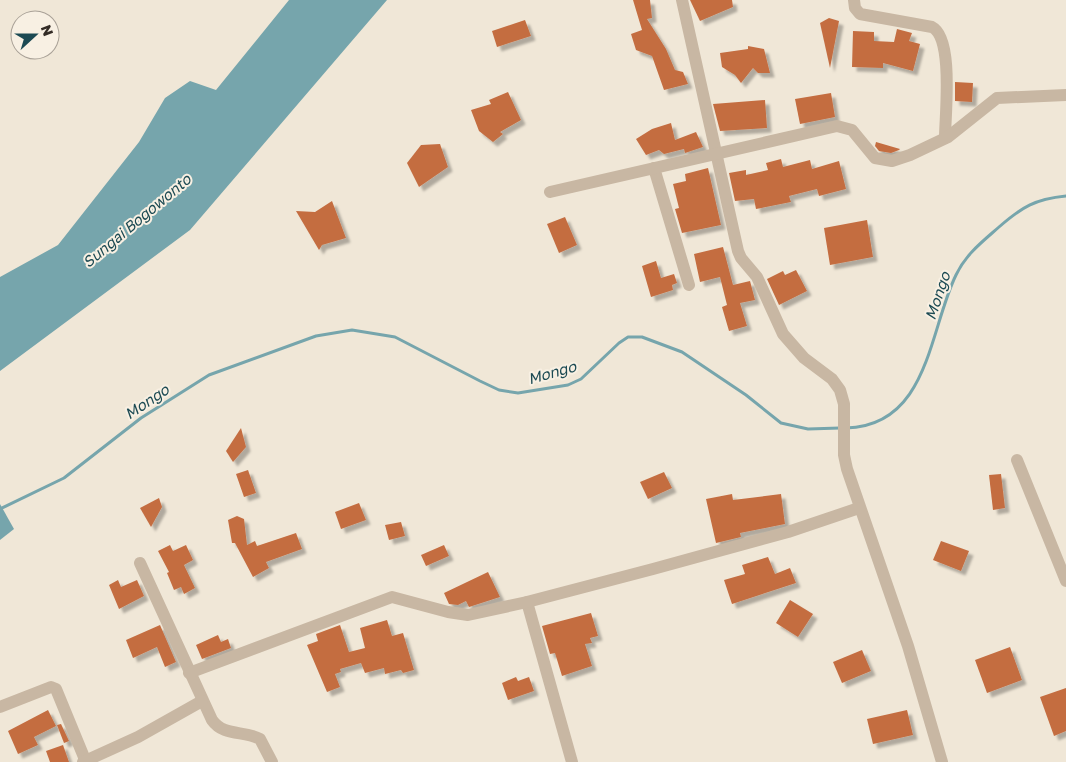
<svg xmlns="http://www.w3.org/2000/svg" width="1066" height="762" font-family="'Golos Text',sans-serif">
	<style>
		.water { fill: #76a5ac }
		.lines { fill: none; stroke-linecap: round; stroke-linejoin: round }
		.stream { stroke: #76a5ac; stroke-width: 3 }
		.building { fill: #c46d41; filter: url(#shadow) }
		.minor { stroke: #c8b7a3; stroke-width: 12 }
		.labels { text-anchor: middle; stroke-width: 4; stroke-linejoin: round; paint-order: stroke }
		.water-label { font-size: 15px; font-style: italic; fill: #1c4a53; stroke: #f8f0e3 }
	</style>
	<defs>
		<filter id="shadow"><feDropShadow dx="4.5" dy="4.5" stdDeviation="1" flood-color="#0004"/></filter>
	</defs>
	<rect width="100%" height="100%" fill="#f0e7d7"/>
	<g class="water">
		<polygon points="289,0 387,0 190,230 0,371 0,277 58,245 139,142 165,98 190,81 216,90"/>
		<polygon points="0,504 14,529 0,540"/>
	</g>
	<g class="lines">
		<g class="stream">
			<path d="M846,428C929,426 929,330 956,275C966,254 982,242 999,227C1022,207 1035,199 1066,196"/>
			<polyline points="0,509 64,478 141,418 209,375 316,336 352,330 395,337 480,381 499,390 518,393 568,385 581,379 619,343 628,337 642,337 682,352 746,395 781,423 808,429 840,428"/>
		</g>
	</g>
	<g class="building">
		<polygon points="633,0 650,0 652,18 647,19 666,49 675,70 683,72 688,84 664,90 652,56 636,50 631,34 642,30"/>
		<polygon points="690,0 732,0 733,7 700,21"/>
		<polygon points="829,18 839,21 830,68 820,23"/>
		<polygon points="525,20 531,36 497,47 492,31"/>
		<polygon points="897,29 912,33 909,41 920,44 913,71 883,63 883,68 852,67 853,31 874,32 874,41 894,42"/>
		<polygon points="748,46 764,49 770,73 758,73 753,68 741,83 735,75 722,67 720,53 748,49"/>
		<polygon points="955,82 973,83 972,102 955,101"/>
		<polygon points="508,92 521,120 500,132 503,134 493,142 479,131 471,110 491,104 489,100"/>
		<polygon points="831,93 835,117 800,124 795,99"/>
		<polygon points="765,100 767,128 720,131 713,104"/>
		<polygon points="671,123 675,140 696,132 703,147 685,153 684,149 664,154 659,150 646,155 636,139 652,129"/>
		<polygon points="876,142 900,149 899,150 891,153 879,151 875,146"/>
		<polygon points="440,144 448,167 419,187 407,163 421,145"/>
		<polygon points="781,159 783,167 810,160 812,169 839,161 846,189 819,196 817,189 789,196 791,202 756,209 754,199 735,201 729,173 746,170 746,175 768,170 766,163"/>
		<polygon points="708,168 721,225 682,233 675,209 679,208 673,184 686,181 685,174"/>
		<polygon points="332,201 346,238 322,245 319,250 296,211 315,212"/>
		<polygon points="565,217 577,245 559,253 547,224"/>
		<polygon points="867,220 873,257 830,265 824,228"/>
		<polygon points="723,247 733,285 750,281 755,300 740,303 747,326 729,331 722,307 727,305 720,277 700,282 694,254"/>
		<polygon points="656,261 661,278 674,274 677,283 672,285 673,290 651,297 642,266"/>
		<polygon points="796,270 807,291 779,305 767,279 783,271 785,275"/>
		<polygon points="241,428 246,447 233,462 226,451"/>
		<polygon points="248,470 256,493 244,497 236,474"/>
		<polygon points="664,472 672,488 648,499 640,482"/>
		<polygon points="1001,474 1005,508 993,510 989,475"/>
		<polygon points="732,494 733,500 781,494 785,524 740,533 741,537 716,543 706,499"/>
		<polygon points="159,498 162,507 151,527 140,508"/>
		<polygon points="359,503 366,520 341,529 335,512"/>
		<polygon points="237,516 244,519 247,545 255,541 257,546 296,533 302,549 266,562 269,568 253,577 235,543 232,543 228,520"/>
		<polygon points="401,522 405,536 389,540 385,525"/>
		<polygon points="941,541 969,551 961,571 933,560"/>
		<polygon points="170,545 173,551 186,545 193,560 184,565 195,588 184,594 181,587 174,590 167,573 169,572 158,551"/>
		<polygon points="444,545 449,556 426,566 421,555"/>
		<polygon points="768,557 775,574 790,568 796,583 732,604 724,580 745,574 742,565"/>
		<polygon points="488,572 500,597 469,607 466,601 458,605 449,604 444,593"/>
		<polygon points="118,580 121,587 137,580 144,596 119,609 109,585"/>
		<polygon points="790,600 813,614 798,637 776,623"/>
		<polygon points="591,613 598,636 590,638 592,643 585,644 592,666 562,676 555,653 550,654 542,626"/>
		<polygon points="387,620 392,636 403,633 414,670 403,673 401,670 385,674 384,668 365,673 361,663 340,669 341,672 335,674 340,687 327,692 307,645 318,641 316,634 340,625 349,652 365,648 360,628"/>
		<polygon points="160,625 176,662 165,667 157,647 133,658 126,640"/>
		<polygon points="218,635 221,642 228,639 231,648 202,659 196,645"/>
		<polygon points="1010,647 1022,680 987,693 975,660"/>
		<polygon points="862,650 871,671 842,683 833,662"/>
		<polygon points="516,677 518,681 529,677 534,691 508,700 502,683"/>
		<polygon points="1066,688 1066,731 1054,736 1040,697"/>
		<polygon points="48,710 56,726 34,737 38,745 18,754 8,731"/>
		<polygon points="907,710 913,735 873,744 867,719"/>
		<polygon points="61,724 69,741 64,743 57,725"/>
		<polygon points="63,745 69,762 50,762 46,751"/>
	</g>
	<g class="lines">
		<g class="minor">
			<polyline points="682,0 738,251 741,258 757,277 783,334 804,358 832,379 840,390 844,404 844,455 847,469 908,646 942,762"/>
			<path d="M854,0L855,8L860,14L932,27C954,38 945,116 945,138"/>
			<polyline points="654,168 689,285"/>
			<polyline points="550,192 837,126 852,130 875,158 892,161 910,155 948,137 997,98 1066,95"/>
			<polyline points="1017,460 1066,581"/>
			<path d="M140,563L212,720C224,737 244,730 260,739L272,762"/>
			<polyline points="527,602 572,762"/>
			<polyline points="189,673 392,597 448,612 468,615 527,602 653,569 788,532 859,508"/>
			<polyline points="0,707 51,687 56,689 86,762"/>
			<polyline points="83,762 138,737 202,701"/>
		</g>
	</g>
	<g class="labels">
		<g class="water-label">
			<text transform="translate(137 221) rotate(-40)" y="5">Sungai Bogowonto</text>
			<text transform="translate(938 296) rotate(-71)" y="5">Mongo</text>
			<text transform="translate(552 373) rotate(-16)" y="5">Mongo</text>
			<text transform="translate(147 402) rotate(-34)" y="5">Mongo</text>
		</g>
	</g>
	<g transform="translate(35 35) rotate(69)"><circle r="24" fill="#f8f0e3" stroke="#a9a197"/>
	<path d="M0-4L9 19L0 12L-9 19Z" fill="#1c4a53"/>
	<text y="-8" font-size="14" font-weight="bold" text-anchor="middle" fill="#332b25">N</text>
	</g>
</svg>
